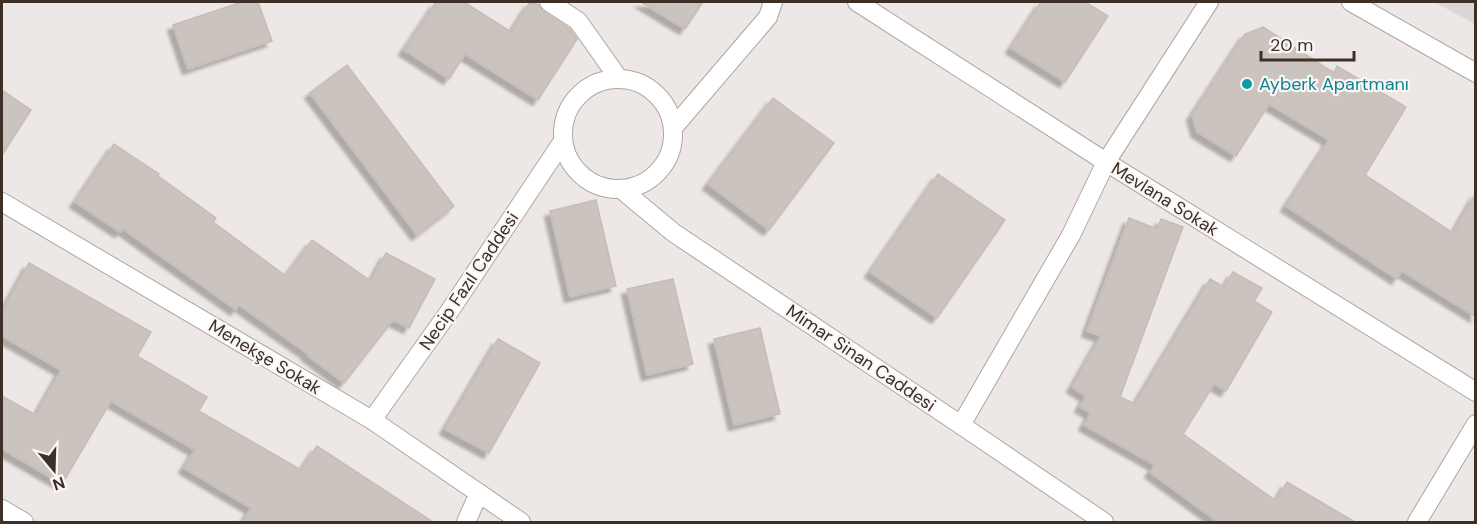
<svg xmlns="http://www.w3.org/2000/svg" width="1477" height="524" font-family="'DM Sans',sans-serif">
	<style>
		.built { fill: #ddd6d4 }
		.building { fill: #cbc3be; stroke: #c6bcb9; stroke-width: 1.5; filter: url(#shadow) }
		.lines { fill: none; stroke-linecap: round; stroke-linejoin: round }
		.minor-casing { stroke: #aea6a1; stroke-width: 20 }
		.minor { stroke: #fff; stroke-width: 18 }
		.culture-dot { fill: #0f9aa8; stroke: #faf7f6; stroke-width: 2 }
		.labels { text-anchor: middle; stroke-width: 4.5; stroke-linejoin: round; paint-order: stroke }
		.culture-label { font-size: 18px; fill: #0d838f; stroke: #faf7f6; text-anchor: start }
		.street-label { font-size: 18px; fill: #3e3026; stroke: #faf7f6 }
	</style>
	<defs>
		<filter id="shadow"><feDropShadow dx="-5.5" dy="5.5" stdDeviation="1.5" flood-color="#0004"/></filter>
	</defs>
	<rect width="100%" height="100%" fill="#ede8e6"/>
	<polygon class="built" points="1434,2 1475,2 1475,24"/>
	<g class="building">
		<polygon points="242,2 258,2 272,41 188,69 173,25"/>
		<polygon points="436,2 464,2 511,32 530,2 532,2 539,5 543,11 570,29 577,39 538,100 465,54 449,79 404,50"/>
		<polygon points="641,2 703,2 685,29"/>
		<polygon points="1041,2 1085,2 1108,16 1065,82 1011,48"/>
		<polygon points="1263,27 1334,73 1337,66 1406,107 1365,175 1453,233 1476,193 1476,317 1402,271 1397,279 1286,206 1329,140 1269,104 1236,156 1197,132 1192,115 1245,34"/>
		<polygon points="347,65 454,206 417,235 310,93"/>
		<polygon points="2,90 31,110 2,155"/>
		<polygon points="773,98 834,143 769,230 708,184"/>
		<polygon points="114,144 159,174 158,176 216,218 213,222 286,276 312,240 371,281 386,253 435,279 409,328 393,320 344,383 307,355 308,354 239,305 236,310 123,229 120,232 75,202"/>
		<polygon points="938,174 1005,220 937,318 870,272"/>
		<polygon points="596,200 616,286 570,297 550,211"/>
		<polygon points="1129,218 1157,229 1161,219 1183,227 1120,397 1135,404 1210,279 1224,287 1233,272 1262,288 1254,301 1272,312 1226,391 1214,384 1183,434 1276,501 1287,482 1355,522 1218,522 1150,472 1155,465 1084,425 1091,413 1080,407 1086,396 1072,387 1101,336 1087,331"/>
		<polygon points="29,263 151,332 137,356 207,397 199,411 301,470 317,446 433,522 243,522 251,508 184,468 195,450 111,401 62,484 2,449 2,396 36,415 61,370 2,336 2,312"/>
		<polygon points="673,279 693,364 647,375 627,289"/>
		<polygon points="760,328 780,414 734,425 714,339"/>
		<polygon points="498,339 540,363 489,453 445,429"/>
	</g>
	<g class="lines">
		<defs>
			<g id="minor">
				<polyline points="549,2 578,21 619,79"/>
				<polyline points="857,2 1106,162 1476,392"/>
				<polyline points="1351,2 1476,73"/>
				<circle cx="618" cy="134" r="55"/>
				<polyline points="673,128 768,17 773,2"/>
				<polyline points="621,189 674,233 961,425 1104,522"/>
				<polyline points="2,202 372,420 521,522"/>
				<polyline points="372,420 451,309 563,141"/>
				<polyline points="961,425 1071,235 1106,162 1209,2"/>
				<polyline points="2,509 24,522"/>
				<polyline points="466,522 479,493"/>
				<polyline points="1417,522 1476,424"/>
			</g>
		</defs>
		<use href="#minor" class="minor-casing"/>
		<use href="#minor" class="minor"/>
	</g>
	<circle class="culture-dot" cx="1247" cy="84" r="6"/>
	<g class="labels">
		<g class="culture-label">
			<text x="1259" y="90">Ayberk Apartmanı</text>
		</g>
		<g class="street-label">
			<text transform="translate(1165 199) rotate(32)" y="6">Mevlana Sokak</text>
			<text transform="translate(469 281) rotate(-56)" y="6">Necip Fazıl Caddesi</text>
			<text transform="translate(265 357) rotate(31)" y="6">Menekşe Sokak</text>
			<text transform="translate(861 358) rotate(34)" y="6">Mimar Sinan Caddesi</text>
		</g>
	</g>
	<rect width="1477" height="524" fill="none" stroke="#3e3026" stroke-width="6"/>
	<g transform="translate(54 470) rotate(161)" stroke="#faf7f6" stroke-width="4.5" paint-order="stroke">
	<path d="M0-4.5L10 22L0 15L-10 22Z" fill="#3e3026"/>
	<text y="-9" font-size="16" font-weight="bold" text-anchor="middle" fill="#3e3026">N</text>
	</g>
	<path d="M1261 51v9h93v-9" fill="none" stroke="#3e3026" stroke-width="3"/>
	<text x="1270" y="51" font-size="18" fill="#3e3026" stroke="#faf7f6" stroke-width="4.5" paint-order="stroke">20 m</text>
</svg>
